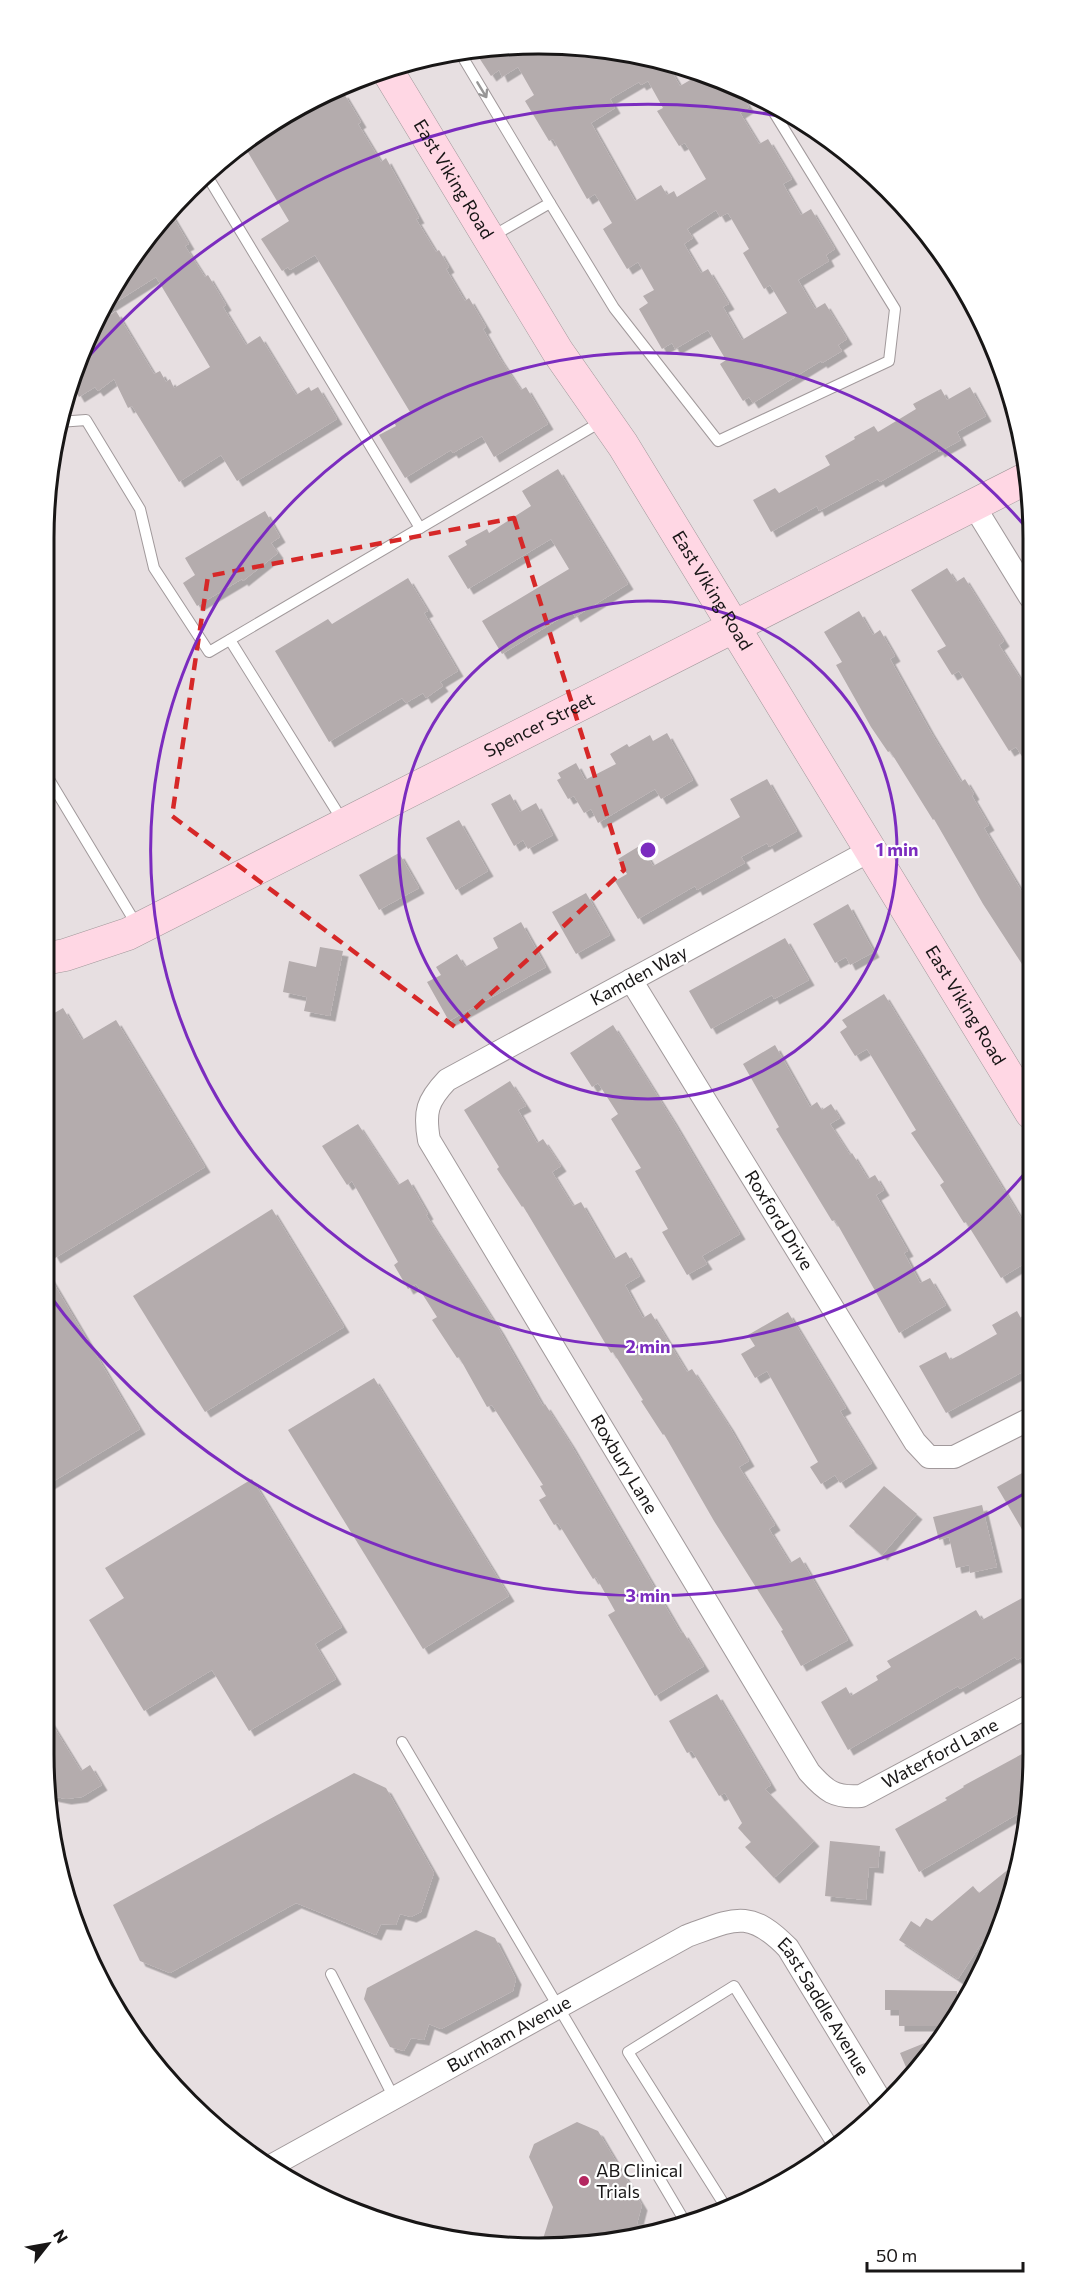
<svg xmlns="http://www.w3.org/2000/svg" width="1077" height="2292" font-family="Commissioner,sans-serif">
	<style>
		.building { fill: #b4acad; fill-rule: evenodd; filter: url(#shadow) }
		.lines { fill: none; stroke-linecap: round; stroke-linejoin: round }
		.lane-casing { stroke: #a1999b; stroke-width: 12 }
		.street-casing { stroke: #a1999b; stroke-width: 24 }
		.secondary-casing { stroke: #a1999b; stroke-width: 33 }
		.lane { stroke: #fff; stroke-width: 10 }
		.street { stroke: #fff; stroke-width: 22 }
		.secondary { stroke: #ffd7e4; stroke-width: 32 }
		.oneway { stroke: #979696 }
		.marked { fill: none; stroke: #d62828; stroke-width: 4.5; stroke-dasharray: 12 8; stroke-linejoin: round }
		.ring { fill: none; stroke: #7b2cbf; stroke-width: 3 }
		.poi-dot { fill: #b42760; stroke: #fff; stroke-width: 2 }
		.labels { text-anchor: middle; stroke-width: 4.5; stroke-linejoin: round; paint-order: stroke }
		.street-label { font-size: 18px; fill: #181616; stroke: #fff }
		.poi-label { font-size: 18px; fill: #181616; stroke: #fff; text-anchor: start }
		.rim { fill: none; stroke: #181616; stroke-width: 3 }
		.centre { fill: #7b2cbf; stroke: #fff; stroke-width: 3 }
		.ring-label { font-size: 18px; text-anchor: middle; font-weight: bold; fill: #7b2cbf; stroke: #fff; stroke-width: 4.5; stroke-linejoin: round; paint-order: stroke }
	</style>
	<defs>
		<filter id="shadow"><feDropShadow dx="5.5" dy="5.5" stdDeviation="0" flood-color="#0004"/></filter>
	</defs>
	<rect width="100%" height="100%" fill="#e7dfe1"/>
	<g class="building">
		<path d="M538,44L635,53L666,62L680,86L702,73L736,86L749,107L740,113L759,144L768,139L792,179L783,184L801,215L811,209L835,249L826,255L829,261L798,280L815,309L825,303L847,339L838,345L842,351L822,363L821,361L753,403L749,397L743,401L720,364L726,360L708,330L675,349L672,343L662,349L639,309L648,303L643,296L654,290L638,262L627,269L603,229L612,223L595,194L587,199L553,139L549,141L525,101L534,95L518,67L502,77L499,70L491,76L474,50ZM648,81L663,108L657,111L679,146L685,143L706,179L677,197L674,191L667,195L661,185L635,201L591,123L615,108L610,99L639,82L641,85ZM716,210L720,217L728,213L749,249L743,253L764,289L770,285L787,313L742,340L723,307L729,304L708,269L701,273L684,244L693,238L687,229Z"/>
		<polygon points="336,88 339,94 343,92 361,122 358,124 381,162 386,158 419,218 416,219 436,252 439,250 449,267 446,269 465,301 469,298 486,327 483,329 499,357 521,390 526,387 548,424 494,457 482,436 453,453 451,450 405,478 379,435 396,426 394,422 410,412 340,296 315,255 290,270 288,267 282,271 261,239 289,221 243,144 263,127"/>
		<polygon points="170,212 189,244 185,246 205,277 208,275 226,305 223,307 246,345 260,336 296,395 309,387 311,391 318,387 337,419 237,481 221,455 179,482 132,406 128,408 114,379 98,391 95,387 79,397 71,383 81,349 90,333 99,327 97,324 116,311 154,374 160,371 166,382 170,379 174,388 210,367 156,277 102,311 127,264"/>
		<polygon points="970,387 986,416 957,432 961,440 939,452 938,449 880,482 878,479 819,511 817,506 771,532 753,500 775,488 779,493 830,465 825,456 855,439 854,437 874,426 878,432 916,409 913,404 941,389 947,400"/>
		<polygon points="558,469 628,584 575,617 572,611 502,654 482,621 569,569 551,539 468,589 448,556 467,545 465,541 487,529 489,533 531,506 522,491"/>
		<polygon points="265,511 280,537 271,543 278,553 243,581 242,579 197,606 183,583 195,575 185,558"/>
		<polygon points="947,568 956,582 964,577 1004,641 999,645 1030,694 1030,769 1016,747 1009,751 959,671 952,675 937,651 946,646 911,590"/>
		<polygon points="408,578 428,611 424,613 458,671 440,682 443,686 426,698 423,693 406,703 402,698 329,742 275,651 328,619 332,624"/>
		<polygon points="859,611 873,635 880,630 895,656 890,659 929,729 961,782 965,779 974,794 972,796 989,825 984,828 1031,907 1031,978 983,904 934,819 933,820 890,751 888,752 871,727 836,665 842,662 824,632"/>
		<polygon points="667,733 693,780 661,799 655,789 598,823 591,809 584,813 574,796 568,799 557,780 561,778 558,773 576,763 585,780 616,764 610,754 627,744 629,747 650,735 653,741"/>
		<polygon points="767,779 797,831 769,847 767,843 741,857 745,863 697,890 695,886 638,919 615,881 627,874 618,859 641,845 653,866 740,817 730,799"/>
		<polygon points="510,794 520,812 536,803 553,835 528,849 523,840 514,846 491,804"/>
		<polygon points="459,820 488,871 456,890 426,838"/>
		<polygon points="399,853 419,888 379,910 359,875"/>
		<polygon points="586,893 610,935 576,954 552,912"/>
		<polygon points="848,904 874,952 850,965 846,957 835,963 813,924"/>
		<polygon points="521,922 546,967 449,1021 427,982 441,975 436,967 457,954 465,967 498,948 493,938"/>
		<polygon points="785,938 809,980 774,999 772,995 711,1029 689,991"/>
		<polygon points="320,947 343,951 330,1016 304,1011 307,997 283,992 289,961 316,967"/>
		<polygon points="884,994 1032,1236 1032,1259 1001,1278 966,1222 964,1223 940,1185 944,1182 911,1133 916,1130 867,1049 855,1056 840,1032 847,1027 842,1020"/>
		<polygon points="63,1008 82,1040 116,1020 205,1167 55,1258 44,1239 44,1019"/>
		<polygon points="613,1025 672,1119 740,1234 702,1256 707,1264 687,1275 662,1232 668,1229 635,1171 641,1168 611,1119 618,1114 598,1083 592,1087 570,1053"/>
		<polygon points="775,1045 810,1107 817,1102 822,1110 831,1104 840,1118 830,1124 850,1155 852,1153 868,1179 875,1175 884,1190 876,1195 908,1251 904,1253 920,1283 930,1278 946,1305 899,1333 835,1220 832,1221 776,1129 779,1127 743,1064"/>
		<polygon points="510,1081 526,1106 518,1110 537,1143 543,1139 561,1166 552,1172 573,1206 581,1202 614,1259 626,1252 640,1276 625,1285 643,1318 651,1313 687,1372 692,1369 729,1426 749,1461 739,1467 775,1525 769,1529 790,1563 800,1557 848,1640 801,1666 781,1631 783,1630 714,1521 664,1434 663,1435 641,1401 643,1400 613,1352 611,1353 523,1206 522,1207 497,1169 499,1167 464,1110"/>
		<polygon points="358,1124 398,1185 408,1179 428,1214 426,1215 499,1329 543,1406 545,1404 570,1443 681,1633 683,1632 704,1666 655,1696 608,1615 615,1611 596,1577 593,1579 558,1523 554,1525 539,1500 546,1496 540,1486 543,1485 492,1405 487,1407 459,1357 457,1358 432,1320 437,1317 416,1284 408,1289 394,1265 398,1262 352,1181 347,1185 322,1146"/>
		<polygon points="272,1209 344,1327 205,1412 133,1296"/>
		<polygon points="44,1267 140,1429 44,1487"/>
		<polygon points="1017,1311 1032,1338 1032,1367 946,1413 919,1366 946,1352 950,1360 960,1355 997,1334 992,1325"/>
		<polygon points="788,1312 846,1408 840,1411 872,1463 840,1483 835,1475 821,1484 810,1467 818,1462 767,1371 755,1378 741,1354 755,1346 748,1335"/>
		<polygon points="374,1378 509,1596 423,1649 288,1430"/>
		<polygon points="1033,1467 1033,1548 997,1487"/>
		<polygon points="252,1479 342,1627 315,1644 336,1679 249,1731 212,1670 144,1711 89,1620 124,1598 105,1568"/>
		<polygon points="884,1486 917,1514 882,1555 849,1526"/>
		<polygon points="982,1505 997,1567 970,1573 969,1565 956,1568 949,1537 939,1540 933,1517"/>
		<polygon points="1033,1592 1033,1651 1017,1660 1015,1657 960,1689 958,1686 848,1750 821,1702 846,1687 851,1696 878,1680 876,1676 891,1667 887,1661 976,1610 982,1620"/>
		<polygon points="717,1694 771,1785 765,1789 814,1841 774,1878 745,1847 751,1842 738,1828 742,1823 725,1793 719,1796 692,1751 687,1753 669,1721"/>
		<polygon points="44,1711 81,1771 90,1765 102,1785 82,1797 66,1799 51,1796 44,1754"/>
		<polygon points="1033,1748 1028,1808 919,1872 895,1829 947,1800 945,1798 964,1787 963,1786"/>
		<polygon points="354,1773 386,1788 434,1873 421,1912 411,1917 400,1914 396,1925 381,1924 376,1935 296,1903 170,1973 140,1961 113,1905"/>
		<polygon points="830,1841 880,1846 878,1868 869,1867 866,1900 825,1896"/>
		<polygon points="1021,1859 996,1943 987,1952 981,1944 958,1979 899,1940 911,1921 920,1927 926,1918 932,1921 973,1886 979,1893"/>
		<polygon points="476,1930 495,1938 516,1979 513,1991 441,2029 429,2024 424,2040 411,2038 404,2051 390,2047 364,1999 367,1988"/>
		<polygon points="885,1990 957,1991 957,2006 944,2026 899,2026 899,2010 885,2010"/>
		<polygon points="937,2038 928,2052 911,2079 900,2053"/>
		<polygon points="577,2122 598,2131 642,2205 637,2224 666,2226 666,2230 603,2244 542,2242 553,2207 529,2157 534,2144"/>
	</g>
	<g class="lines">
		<defs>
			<g id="lane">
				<polyline points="459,51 550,203 491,237"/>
				<polyline points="206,174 420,528"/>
				<polyline points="550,203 614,308 718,441 889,361 895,309 770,106"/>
				<polyline points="59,422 86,420 140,509 154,568 209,652 604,420"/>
				<polyline points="230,640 344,823"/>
				<polyline points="44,771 138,927"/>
				<polyline points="402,1742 687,2225"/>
				<polyline points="331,1974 394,2098"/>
				<polyline points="727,2209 628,2052 734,1986 832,2144"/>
			</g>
			<g id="street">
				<polyline points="974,506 1030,597"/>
				<path id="s1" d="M871,850L447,1080C427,1101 424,1112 429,1140L809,1772C826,1791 834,1798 861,1796L1033,1704"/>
				<path id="s2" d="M631,980L915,1442L929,1457H954L1032,1418"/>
				<path id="s3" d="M271,2166L687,1936C734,1919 749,1908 788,1948L882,2103"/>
			</g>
			<g id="secondary">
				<path id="s4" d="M387,70L558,352L623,445L1031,1113"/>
				<path id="s5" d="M44,959L65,955L128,934L1029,477"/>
			</g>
		</defs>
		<use href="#lane" class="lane-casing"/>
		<use href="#street" class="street-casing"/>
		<use href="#secondary" class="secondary-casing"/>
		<use href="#lane" class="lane"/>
		<use href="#street" class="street"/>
		<use href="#secondary" class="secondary"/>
	</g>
	<defs><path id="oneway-shaft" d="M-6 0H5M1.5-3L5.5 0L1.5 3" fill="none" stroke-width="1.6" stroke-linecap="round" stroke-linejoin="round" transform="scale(1.5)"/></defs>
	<use class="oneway" href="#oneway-shaft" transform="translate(482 90) rotate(59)"/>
	<path class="marked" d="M514,518L624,870L455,1027L172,816L208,576Z"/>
	<g class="ring">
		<circle cx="648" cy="850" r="249"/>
		<path d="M1031 1166A497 497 0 1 1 1029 531"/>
		<path d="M1032 1489A746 746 0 0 1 44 1288M77 370A746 746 0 0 1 790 118"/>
	</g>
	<circle class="poi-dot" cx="584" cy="2181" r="6"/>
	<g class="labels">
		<g class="street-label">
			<text dy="6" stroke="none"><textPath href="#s4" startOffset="128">East Viking Road</textPath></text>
			<text dy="6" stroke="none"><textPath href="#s4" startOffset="614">East Viking Road</textPath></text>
			<text dy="6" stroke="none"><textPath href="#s5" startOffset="549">Spencer Street</textPath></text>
			<text transform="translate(639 976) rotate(-28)" y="6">Kamden Way</text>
			<text dy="6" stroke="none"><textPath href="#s4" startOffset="1100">East Viking Road</textPath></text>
			<text dy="6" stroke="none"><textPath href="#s2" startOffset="282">Roxford Drive</textPath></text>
			<text dy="6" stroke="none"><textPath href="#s1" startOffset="927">Roxbury Lane</textPath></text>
			<text dy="6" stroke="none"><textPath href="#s1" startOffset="1436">Waterford Lane</textPath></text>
			<text dy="6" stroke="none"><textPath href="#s3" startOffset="656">East Saddle Avenue</textPath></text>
			<text dy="6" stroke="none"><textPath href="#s3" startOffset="272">Burnham Avenue</textPath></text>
		</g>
		<g class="poi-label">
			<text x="596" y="2177">AB Clinical<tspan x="596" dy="21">Trials</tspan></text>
		</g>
	</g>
	<path d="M0 0H1077V2292H0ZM538 54H539A484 484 0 0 1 1023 538V1754A484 484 0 0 1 539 2238H538A484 484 0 0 1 54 1754V538A484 484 0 0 1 538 54Z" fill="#fff" fill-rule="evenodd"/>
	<path class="rim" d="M538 54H539A484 484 0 0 1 1023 538V1754A484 484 0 0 1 539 2238H538A484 484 0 0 1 54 1754V538A484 484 0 0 1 538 54Z"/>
	<circle cx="648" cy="850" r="9" class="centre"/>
	<g class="ring-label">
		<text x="897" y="856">1 min</text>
		<text x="648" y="1353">2 min</text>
		<text x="648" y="1602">3 min</text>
	</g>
	<g transform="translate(48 2244) rotate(59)" stroke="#ffffff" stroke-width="4.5" paint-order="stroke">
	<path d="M0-4.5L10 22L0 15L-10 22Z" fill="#181616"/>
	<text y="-9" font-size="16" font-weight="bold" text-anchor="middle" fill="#181616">N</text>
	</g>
	<path d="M867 2262v9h156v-9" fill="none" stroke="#181616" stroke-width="3"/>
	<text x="876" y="2262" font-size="18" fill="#181616" stroke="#ffffff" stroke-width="4.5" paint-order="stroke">50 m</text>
</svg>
